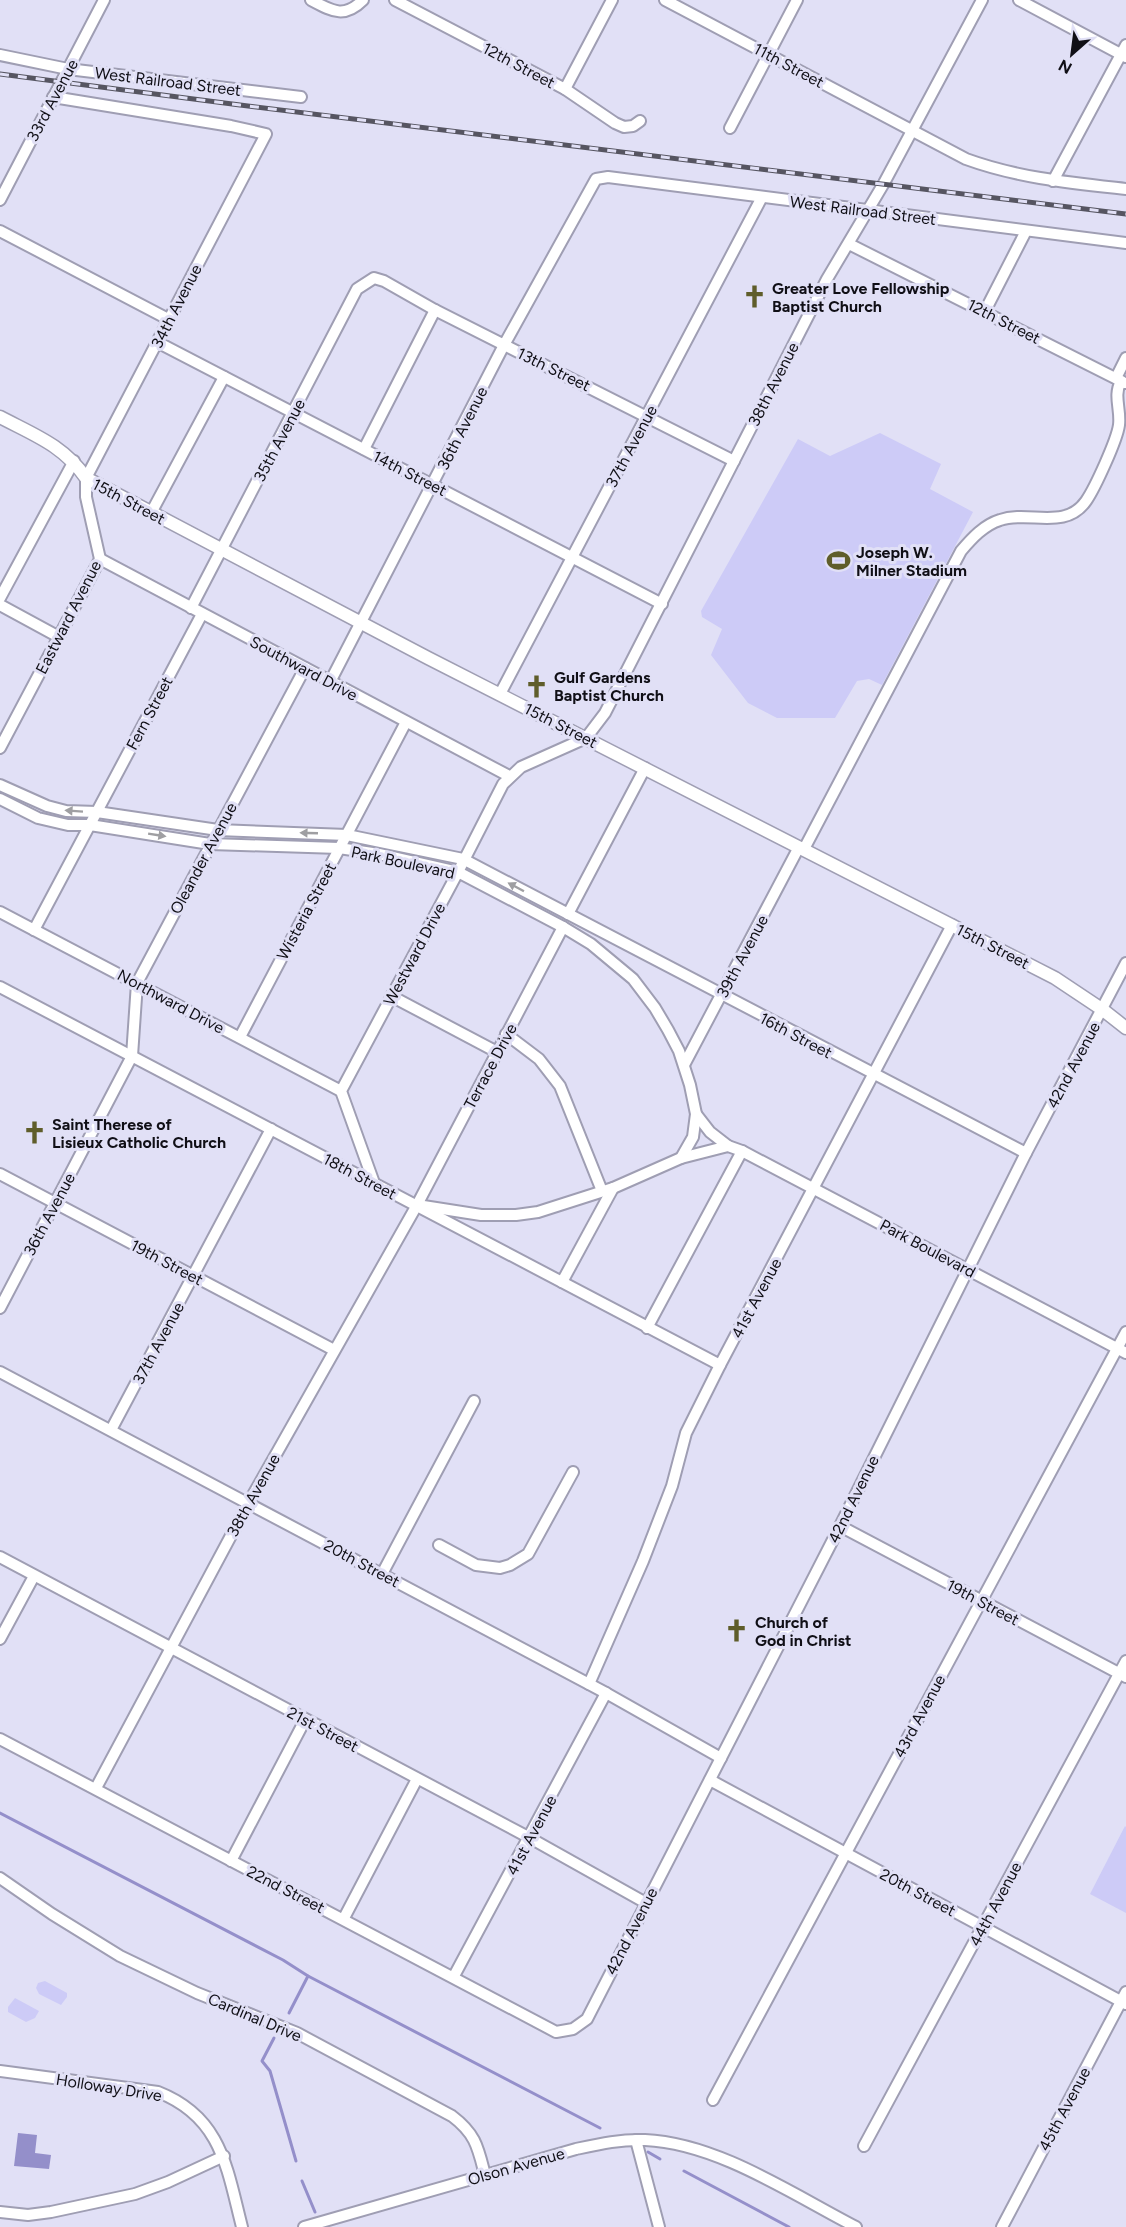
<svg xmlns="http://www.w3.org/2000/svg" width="1126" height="2227" font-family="Figtree,sans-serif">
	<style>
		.green { fill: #cdcbf7 }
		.water { fill: #948fca }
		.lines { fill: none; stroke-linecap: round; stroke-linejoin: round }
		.stream { stroke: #948fca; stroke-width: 3 }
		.minor-casing { stroke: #9f9eb3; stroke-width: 14 }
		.major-casing { stroke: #9f9eb3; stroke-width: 15 }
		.minor { stroke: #fff; stroke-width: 10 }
		.major { stroke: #fff; stroke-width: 12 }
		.rail-casing { stroke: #565561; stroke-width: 5 }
		.rail { stroke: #e1e0f6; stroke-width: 3; stroke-dasharray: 9; stroke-linecap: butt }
		.oneway { fill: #9f9fa2 }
		.labels { text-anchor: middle; stroke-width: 6; stroke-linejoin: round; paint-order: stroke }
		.street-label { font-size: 16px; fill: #100f16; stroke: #e1e0f6 }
		.poi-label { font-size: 16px; font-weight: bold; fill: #100f16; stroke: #e1e0f6; text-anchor: start }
	</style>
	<rect width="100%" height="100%" fill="#e1e0f6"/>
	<g class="green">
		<polygon points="880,433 941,464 930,489 973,512 882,685 869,679 857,681 835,718 777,718 748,703 711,655 722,629 702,617 701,611 798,439 830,456"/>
		<polygon points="1125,1826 1126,1827 1126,1913 1090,1894"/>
		<polygon points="45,1981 67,1993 67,1997 61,2005 39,1994 36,1988 38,1983"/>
		<polygon points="15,1998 39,2011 35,2018 26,2022 8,2012 8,2007"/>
	</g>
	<polygon class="water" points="18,2133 37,2135 35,2153 51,2155 49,2169 14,2166"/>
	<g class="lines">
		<g class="stream">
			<polyline points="0,1813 283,1960 308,1976 600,2128"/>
			<polyline points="289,2013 308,1976"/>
			<polyline points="274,2038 262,2061 270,2071 296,2161"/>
			<polyline points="648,2152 660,2159"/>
			<polyline points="684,2171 789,2227"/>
			<polyline points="302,2181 315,2212"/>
		</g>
		<defs>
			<g id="minor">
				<path d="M311,0C332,11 344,19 363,0"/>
				<polyline points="395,0 565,89 615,123 624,127 633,126 640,121"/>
				<path d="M665,0L966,159C1018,178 1072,183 1126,189"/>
				<polyline points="1019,0 1126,57"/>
				<polyline points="0,55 68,69 301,97"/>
				<polyline points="565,89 612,0"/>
				<polyline points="730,128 797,0"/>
				<polyline points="1053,181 1126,45"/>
				<polyline points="0,200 104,0"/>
				<polyline points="0,231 168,319"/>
				<polyline points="849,244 1125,383"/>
				<polyline points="985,311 1026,231"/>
				<polyline points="157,342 662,604"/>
				<polyline points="1116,378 1126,358"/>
				<polyline points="364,449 435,310"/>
				<polyline points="151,513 224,377"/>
				<polyline points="100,559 509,776"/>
				<polyline points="0,598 74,461"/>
				<polyline points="0,605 59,637"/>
				<polyline points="191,608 357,289 374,278 384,281 435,310 734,461"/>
				<polyline points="330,682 504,345 596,179 608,177 1126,243"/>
				<polyline points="500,694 762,197"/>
				<polyline points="0,748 100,559 86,497 86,478 266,134 231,126 53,97"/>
				<polyline points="0,785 47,806 66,811 97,812 218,830 347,835 463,859 1026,1153"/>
				<polyline points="0,799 38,818 68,825 90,825 210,844 339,848 379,854 458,872 563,927 591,944 633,979 655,1008 668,1030 679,1051 690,1085 696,1114 693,1137 681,1158 613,1188 538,1212 516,1215 481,1215 417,1205"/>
				<path d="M804,849L961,551C972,538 984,525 1000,520C1029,510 1065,531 1086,501C1095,488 1117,440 1119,425C1121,409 1113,396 1121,381"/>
				<polyline points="0,912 341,1091"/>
				<polyline points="568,914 645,768"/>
				<polyline points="34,930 202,614"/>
				<polyline points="0,987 720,1365"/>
				<polyline points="391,996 497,1052"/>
				<polyline points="506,1034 539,1059 560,1086 602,1191"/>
				<polyline points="240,1037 406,722"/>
				<polyline points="684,1065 799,847"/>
				<polyline points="696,1114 710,1132 728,1146"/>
				<polyline points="681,1158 728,1146 742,1151 1126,1353"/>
				<polyline points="0,1174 334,1350"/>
				<polyline points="374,1183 341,1091 458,872 503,784 521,767 586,738 605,713 827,279 884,183 982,0"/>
				<polyline points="562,1282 613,1188"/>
				<polyline points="0,1308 132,1056 137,983 305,668"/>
				<polyline points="647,1328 742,1151"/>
				<polyline points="0,1372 606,1693 721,1758"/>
				<polyline points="111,1430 271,1129"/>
				<polyline points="840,1526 1126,1677"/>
				<polyline points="439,1545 476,1565 500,1568 510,1565 528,1554 573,1472"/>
				<polyline points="0,1557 530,1838 646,1903"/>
				<polyline points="382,1574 474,1401"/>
				<polyline points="0,1639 34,1576"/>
				<polyline points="589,1684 643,1561 672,1486 686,1433 720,1365 952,925"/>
				<polyline points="0,1739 556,2032 573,2029 587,2019 840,1526 1026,1153 1126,963"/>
				<polyline points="710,1780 1126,2004"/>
				<polyline points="96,1788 249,1502 417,1205 563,927"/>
				<polyline points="231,1861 305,1720"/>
				<path d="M0,1878L52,1914L120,1956L197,1993L297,2033L452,2116C476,2134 478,2148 485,2175"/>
				<polyline points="344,1918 417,1779"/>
				<polyline points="454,1976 606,1693"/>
				<path d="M0,2071L158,2092C222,2117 227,2169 242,2227"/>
				<polyline points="713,2100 1126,1332"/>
				<polyline points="636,2140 659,2227"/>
				<polyline points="864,2146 1126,1661"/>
				<polyline points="0,2212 28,2215 51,2212 135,2194 168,2182 224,2156"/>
				<path d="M304,2227L576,2149C599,2144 621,2139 645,2140C717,2143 792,2194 856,2227"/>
				<polyline points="1002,2227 1126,1992"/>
			</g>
			<path id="major" d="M0,417C34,435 63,445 86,478L428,658L1055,978L1103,1010L1126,1028"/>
		</defs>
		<use href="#minor" class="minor-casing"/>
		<use href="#major" class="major-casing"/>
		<use href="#minor" class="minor"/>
		<use href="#major" class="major"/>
		<defs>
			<polyline id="rail" points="0,74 240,105 1126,214"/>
		</defs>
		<use href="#rail" class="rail-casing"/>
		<use href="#rail" class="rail"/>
	</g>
	<defs><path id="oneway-solid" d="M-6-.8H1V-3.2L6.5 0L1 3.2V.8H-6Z" transform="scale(1.5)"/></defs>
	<g class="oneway">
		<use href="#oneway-solid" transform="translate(74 811) rotate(-176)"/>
		<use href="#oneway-solid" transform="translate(309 833) rotate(-178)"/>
		<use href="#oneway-solid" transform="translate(157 835) rotate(9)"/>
		<use href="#oneway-solid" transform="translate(516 887) rotate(-152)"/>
	</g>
	<defs>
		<symbol id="church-bare" viewBox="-9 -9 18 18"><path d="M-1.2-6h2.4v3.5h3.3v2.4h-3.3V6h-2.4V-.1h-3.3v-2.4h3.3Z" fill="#5f5d2a" stroke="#e1e0f6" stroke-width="2.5" paint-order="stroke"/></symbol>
		<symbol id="stadium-bare" viewBox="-9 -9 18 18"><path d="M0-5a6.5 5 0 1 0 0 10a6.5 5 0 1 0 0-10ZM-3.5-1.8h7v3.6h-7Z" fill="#5f5d2a" stroke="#e1e0f6" stroke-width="2.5" paint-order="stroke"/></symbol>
	</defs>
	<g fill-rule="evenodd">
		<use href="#church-bare" x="738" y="280" width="33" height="33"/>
		<use href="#stadium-bare" x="822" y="544" width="33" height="33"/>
		<use href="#church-bare" x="520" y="670" width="33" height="33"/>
		<use href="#church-bare" x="18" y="1116" width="33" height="33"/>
		<use href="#church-bare" x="720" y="1614" width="33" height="33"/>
	</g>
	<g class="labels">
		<g class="street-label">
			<text transform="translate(519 65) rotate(28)" y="6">12th Street</text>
			<text transform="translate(789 65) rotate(28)" y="6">11th Street</text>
			<text transform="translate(168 81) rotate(7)" y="6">West Railroad Street</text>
			<text transform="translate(52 100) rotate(-62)" y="6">33rd Avenue</text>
			<text transform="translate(863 210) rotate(7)" y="6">West Railroad Street</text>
			<text transform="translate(176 306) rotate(-63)" y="6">34th Avenue</text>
			<text transform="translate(1004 321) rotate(27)" y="6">12th Street</text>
			<text transform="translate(554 369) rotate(26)" y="6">13th Street</text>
			<text transform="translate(773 384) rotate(-63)" y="6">38th Avenue</text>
			<text transform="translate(462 428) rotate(-63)" y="6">36th Avenue</text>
			<text transform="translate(279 440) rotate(-62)" y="6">35th Avenue</text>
			<text transform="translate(631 446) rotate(-62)" y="6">37th Avenue</text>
			<text transform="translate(410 473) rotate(27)" y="6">14th Street</text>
			<text transform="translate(129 501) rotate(28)" y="6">15th Street</text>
			<text transform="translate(68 617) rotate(-63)" y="6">Eastward Avenue</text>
			<text transform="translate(304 668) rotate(28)" y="6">Southward Drive</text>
			<text transform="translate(149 713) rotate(-62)" y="6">Fern Street</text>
			<text transform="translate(561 725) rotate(27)" y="6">15th Street</text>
			<text transform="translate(203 858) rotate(-62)" y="6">Oleander Avenue</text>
			<text transform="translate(403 862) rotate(12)" y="6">Park Boulevard</text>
			<text transform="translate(306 911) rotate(-62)" y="6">Wisteria Street</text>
			<text transform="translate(993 946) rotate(27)" y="6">15th Street</text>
			<text transform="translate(414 954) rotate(-62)" y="6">Westward Drive</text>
			<text transform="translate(742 956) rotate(-62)" y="6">39th Avenue</text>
			<text transform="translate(171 1001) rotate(28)" y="6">Northward Drive</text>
			<text transform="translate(796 1035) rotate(28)" y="6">16th Street</text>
			<text transform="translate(1073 1065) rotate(-62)" y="6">42nd Avenue</text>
			<text transform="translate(490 1066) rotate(-62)" y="6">Terrace Drive</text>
			<text transform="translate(360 1176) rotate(28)" y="6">18th Street</text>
			<text transform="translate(49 1214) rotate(-62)" y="6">36th Avenue</text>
			<text transform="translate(928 1248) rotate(28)" y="6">Park Boulevard</text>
			<text transform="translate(167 1262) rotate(28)" y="6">19th Street</text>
			<text transform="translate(756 1298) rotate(-62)" y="6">41st Avenue</text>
			<text transform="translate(158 1343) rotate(-62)" y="6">37th Avenue</text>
			<text transform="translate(253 1495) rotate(-61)" y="6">38th Avenue</text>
			<text transform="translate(853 1499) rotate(-64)" y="6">42nd Avenue</text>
			<text transform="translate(362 1563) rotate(28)" y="6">20th Street</text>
			<text transform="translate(983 1602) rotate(28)" y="6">19th Street</text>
			<text transform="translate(919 1716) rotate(-62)" y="6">43rd Avenue</text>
			<text transform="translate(323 1729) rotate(28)" y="6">21st Street</text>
			<text transform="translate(531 1835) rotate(-62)" y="6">41st Avenue</text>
			<text transform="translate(286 1889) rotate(27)" y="6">22nd Street</text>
			<text transform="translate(918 1892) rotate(28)" y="6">20th Street</text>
			<text transform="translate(995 1904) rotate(-62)" y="6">44th Avenue</text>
			<text transform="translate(631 1931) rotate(-63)" y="6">42nd Avenue</text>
			<text transform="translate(255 2017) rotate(23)" y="6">Cardinal Drive</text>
			<text transform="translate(109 2087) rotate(9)" y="6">Holloway Drive</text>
			<text transform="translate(1064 2109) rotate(-62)" y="6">45th Avenue</text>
			<text transform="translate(516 2166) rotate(-16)" y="6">Olson Avenue</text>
		</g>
		<g class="poi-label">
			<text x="772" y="294">Greater Love Fellowship<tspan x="772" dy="18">Baptist Church</tspan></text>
			<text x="856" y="558">Joseph W.<tspan x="856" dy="18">Milner Stadium</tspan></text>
			<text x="554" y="683">Gulf Gardens<tspan x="554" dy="18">Baptist Church</tspan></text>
			<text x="52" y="1130">Saint Therese of<tspan x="52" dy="18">Lisieux Catholic Church</tspan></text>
			<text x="755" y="1628">Church of<tspan x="755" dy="18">God in Christ</tspan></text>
		</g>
	</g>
	<g transform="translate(1072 54) rotate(208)" stroke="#e1e0f6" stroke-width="4.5" paint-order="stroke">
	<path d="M0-4.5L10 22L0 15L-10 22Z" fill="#100f16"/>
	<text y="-9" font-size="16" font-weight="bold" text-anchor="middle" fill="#100f16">N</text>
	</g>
</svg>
